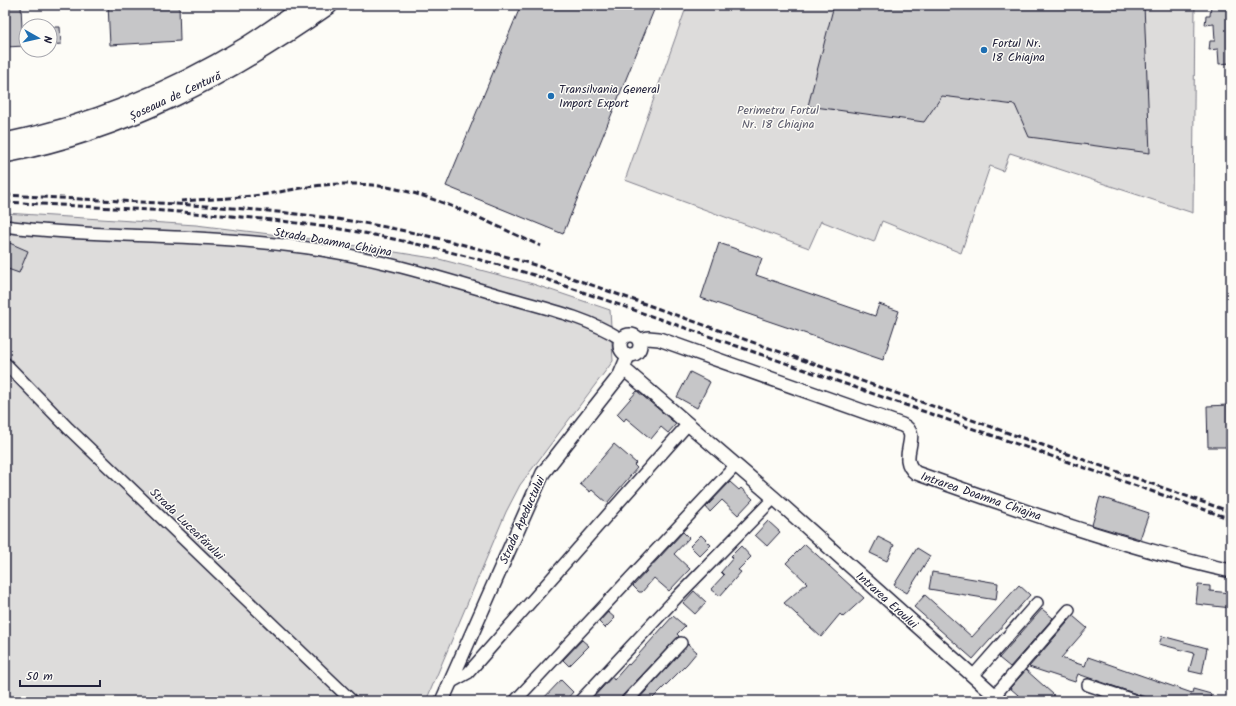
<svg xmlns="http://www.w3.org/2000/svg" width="1236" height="706" font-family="Kalam,sans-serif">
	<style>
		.green { fill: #dddcdb; stroke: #807f8b }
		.building { fill: #c6c6c8; stroke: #22223b }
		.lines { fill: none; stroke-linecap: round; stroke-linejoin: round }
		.minor-casing { stroke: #22223b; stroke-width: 14 }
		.tertiary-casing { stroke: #22223b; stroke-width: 16 }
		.primary-casing { stroke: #22223b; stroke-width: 20 }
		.minor { stroke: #fdfcf7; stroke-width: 11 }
		.tertiary { stroke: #fdfcf7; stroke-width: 13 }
		.primary { stroke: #fdfcf7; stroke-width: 17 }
		.rail { stroke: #22223b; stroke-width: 3; stroke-dasharray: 6 3; stroke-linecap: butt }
		.poi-dot { fill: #1f6fb2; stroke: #fdfcf7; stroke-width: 1.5 }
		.labels { text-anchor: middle; stroke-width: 3; stroke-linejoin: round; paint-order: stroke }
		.poi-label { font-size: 12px; fill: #22223b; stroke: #fdfcf7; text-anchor: start }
		.street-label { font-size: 12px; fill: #22223b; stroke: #fdfcf7 }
		.park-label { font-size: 12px; fill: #5a5a6b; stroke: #fdfcf7 }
	</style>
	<rect width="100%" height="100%" fill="#fdfcf7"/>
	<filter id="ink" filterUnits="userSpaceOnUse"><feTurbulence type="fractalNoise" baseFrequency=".025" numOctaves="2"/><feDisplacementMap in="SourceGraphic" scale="8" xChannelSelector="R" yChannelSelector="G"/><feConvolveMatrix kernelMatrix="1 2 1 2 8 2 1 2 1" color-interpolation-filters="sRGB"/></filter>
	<g filter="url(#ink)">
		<g class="green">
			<polygon points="687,5 1195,5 1193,213 1010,153 1003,171 990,166 961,253 882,221 874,242 821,221 809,248 625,180"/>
			<polygon points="5,213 196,225 319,240 439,259 533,284 610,310 613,361 520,485 506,512 426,701 5,701"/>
		</g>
		<g class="building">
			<polygon points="5,5 21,5 22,29 26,28 26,46 5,47"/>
			<polygon points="108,5 179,5 180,41 110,45"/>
			<polygon points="521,5 656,5 563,234 446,186"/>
			<polygon points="834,5 1144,5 1150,153 1029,137 1015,105 942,96 924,122 808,106"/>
			<polygon points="1211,5 1231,5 1231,63 1219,64 1218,49 1209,50 1210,41 1215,41 1214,24 1205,25 1206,16 1210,16"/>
			<polygon points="50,27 60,27 61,44 50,45"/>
			<polygon points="5,241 28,251 19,273 5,268"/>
			<polygon points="719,243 762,258 756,275 875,316 879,304 899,311 883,360 701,298"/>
			<polygon points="690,372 710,382 697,408 677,397"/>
			<polygon points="637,391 676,424 668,433 661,427 651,439 626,418 624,421 617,414"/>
			<polygon points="1228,405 1229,447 1208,447 1207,406"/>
			<polygon points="614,444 636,463 634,465 637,468 607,503 592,490 590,492 580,484"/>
			<polygon points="730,482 739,490 741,488 753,499 738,515 722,500 710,512 706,507"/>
			<polygon points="1100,497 1149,513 1140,539 1092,525"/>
			<polygon points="768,521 780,532 767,546 755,535"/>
			<polygon points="683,532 689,538 674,554 690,569 669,591 654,578 642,592 639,592 633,586"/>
			<polygon points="701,535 711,545 700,556 690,546"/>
			<polygon points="878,537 894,545 887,561 870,553"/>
			<polygon points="805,544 864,598 843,617 840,614 821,637 784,603 807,583 786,563"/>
			<polygon points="741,546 751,557 738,570 741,572 720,596 711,589 724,575 721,572 733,558 731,556"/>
			<polygon points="917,548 930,556 907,593 894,585"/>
			<polygon points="932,572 998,583 996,600 929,589"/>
			<polygon points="1019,585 1030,595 973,659 914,607 925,595 972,637"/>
			<polygon points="1198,585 1210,586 1210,591 1231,593 1231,608 1196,604"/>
			<polygon points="694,591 706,602 695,614 683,603"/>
			<polygon points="1042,609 1053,618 1010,667 999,658"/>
			<polygon points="608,612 615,618 605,628 599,622"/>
			<polygon points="673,616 685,626 677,634 679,636 622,696 620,701 590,701 612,677 614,680 628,664 629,665"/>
			<polygon points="1073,616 1087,628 1061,658 1085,666 1088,657 1192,693 1193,689 1211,694 1210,701 1157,701 1078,674 1075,682 1029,667"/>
			<polygon points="1162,636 1207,648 1202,674 1189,671 1194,653 1159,644"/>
			<polygon points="582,640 589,646 569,666 563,660"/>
			<polygon points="688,644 697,652 687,664 650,701 637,701"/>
			<polygon points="1026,670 1054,695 1049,701 1025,701 1010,688"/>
			<polygon points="561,680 573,692 565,701 541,701"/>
		</g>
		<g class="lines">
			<defs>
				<g id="minor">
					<path d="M5,226C45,232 85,233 125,235C181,237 237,239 293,246C363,254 432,275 499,295C540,307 585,316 621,339"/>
					<polyline points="5,363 68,428 352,701"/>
					<polyline points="973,676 1037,603"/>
					<polyline points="450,683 468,673 688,424"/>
					<polyline points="1088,685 1136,701"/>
					<polyline points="995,695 1069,610"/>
					<polyline points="515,701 736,465"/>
					<polyline points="580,701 679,595 774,498"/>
					<polyline points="627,701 681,643"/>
				</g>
				<g id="tertiary">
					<circle cx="630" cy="345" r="10"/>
					<path d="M639,340L648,338L659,339L902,425C924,435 895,457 916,473C1020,510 1123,547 1231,571"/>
					<polyline points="624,369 774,498 1001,701"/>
					<polyline points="442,701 543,473 620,375 628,356"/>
				</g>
				<g id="primary">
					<path d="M5,142C90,125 172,91 246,46C267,33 286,19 306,5"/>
					<path d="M5,154C127,130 228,76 329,5"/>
				</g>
			</defs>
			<use href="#minor" class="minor-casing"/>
			<use href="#tertiary" class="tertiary-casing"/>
			<use href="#primary" class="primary-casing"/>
			<use href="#minor" class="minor"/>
			<use href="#tertiary" class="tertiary"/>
			<use href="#primary" class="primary"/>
			<g class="rail">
				<path d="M5,195C122,202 241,204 357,222C419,232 479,248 538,266L1231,512"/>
				<path d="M181,201C210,199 240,198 268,194C296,189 324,183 352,184C419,184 481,220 541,246"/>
				<path d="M5,202C122,209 242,212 358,232C418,243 476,258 534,275L1231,519"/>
			</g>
		</g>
	</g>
	<g class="poi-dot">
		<circle cx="984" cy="50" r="4"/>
		<circle cx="551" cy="96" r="4"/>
	</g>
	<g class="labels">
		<g class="poi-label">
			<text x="992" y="47">Fortul Nr.<tspan x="992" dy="14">18 Chiajna</tspan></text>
			<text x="559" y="93">Transilvania General<tspan x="559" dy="14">Import Export</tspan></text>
		</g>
		<g class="street-label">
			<text transform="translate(175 96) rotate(-25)" y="4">Șoseaua de Centură</text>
			<text transform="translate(333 242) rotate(10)" y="4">Strada Doamna Chiajna</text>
			<text transform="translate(981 496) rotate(19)" y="4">Intrarea Doamna Chiajna</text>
			<text transform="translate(522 520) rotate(-66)" y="4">Strada Apeductului</text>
			<text transform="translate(187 524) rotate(44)" y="4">Strada Luceafărului</text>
			<text transform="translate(887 600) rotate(42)" y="4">Intrarea Eroului</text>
		</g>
		<g class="park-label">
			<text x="778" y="114">Perimetru Fortul<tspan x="778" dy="14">Nr. 18 Chiajna</tspan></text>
		</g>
	</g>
	<rect width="1236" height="706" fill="none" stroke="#fdfcf7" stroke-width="20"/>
	<rect x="10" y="10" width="1216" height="686" fill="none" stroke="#22223b" stroke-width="1.5" filter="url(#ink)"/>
	<g transform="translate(38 38) rotate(98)"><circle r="19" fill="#fdfcf7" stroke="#a5a5ac"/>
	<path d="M0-3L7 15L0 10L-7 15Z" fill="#1f6fb2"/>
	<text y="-6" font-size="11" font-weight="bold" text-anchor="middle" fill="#22223b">N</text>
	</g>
	<path d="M20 680v6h80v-6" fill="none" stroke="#22223b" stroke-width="2"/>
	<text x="26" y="680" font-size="12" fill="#22223b" stroke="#fdfcf7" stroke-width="3" paint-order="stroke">50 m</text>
</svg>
